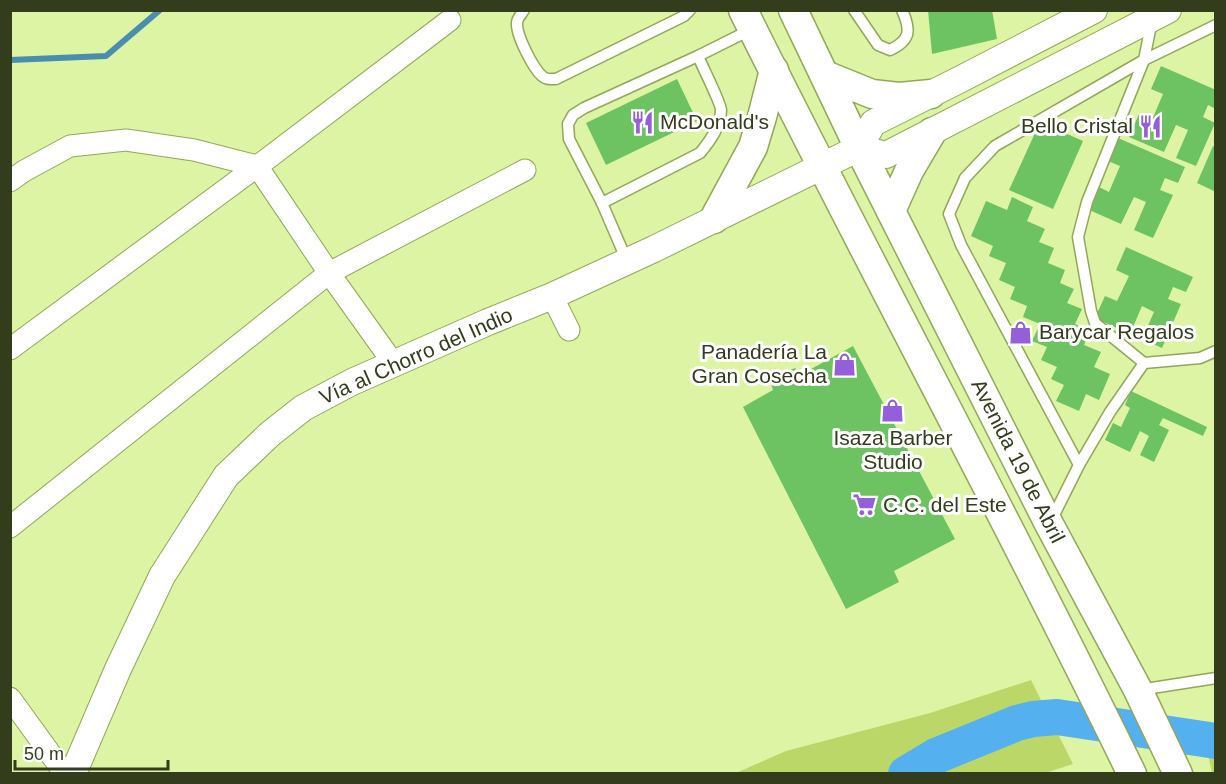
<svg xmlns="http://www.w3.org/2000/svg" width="1226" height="784" font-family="Helvetica,sans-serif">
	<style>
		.green { fill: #bbd767 }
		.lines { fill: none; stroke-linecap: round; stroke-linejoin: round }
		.stream { stroke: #4a8daf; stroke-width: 6 }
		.river { stroke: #54b0ee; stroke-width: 36 }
		.building { fill: #6dc361 }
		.service-casing { stroke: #93a75a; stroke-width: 13 }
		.minor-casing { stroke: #93a75a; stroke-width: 23 }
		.tertiary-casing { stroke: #93a75a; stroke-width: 28 }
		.secondary-casing { stroke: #93a75a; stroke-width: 31 }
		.service { stroke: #fff; stroke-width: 10 }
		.minor { stroke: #fff; stroke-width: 21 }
		.tertiary { stroke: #fff; stroke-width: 26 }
		.secondary { stroke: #fff; stroke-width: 28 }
		.labels { text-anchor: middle; stroke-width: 6; stroke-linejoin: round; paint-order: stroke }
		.poi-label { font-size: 21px; fill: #333c1b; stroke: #fff; text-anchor: start }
		.street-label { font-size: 21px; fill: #333c1b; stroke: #fff }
	</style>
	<rect width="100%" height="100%" fill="#ddf4a4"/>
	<g class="green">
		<polygon points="1031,680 1073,764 1042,774 736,773 786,751 930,713"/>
		<polygon points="1215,727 1215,773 1212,773 1202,728"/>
	</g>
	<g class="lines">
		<polyline class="stream" points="10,60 106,56 160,10"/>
		<polyline class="river" points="906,774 936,756 1017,723 1033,719 1057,717 1216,741"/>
	</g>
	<g class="building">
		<polygon points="928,10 992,10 997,39 932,54"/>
		<polygon points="1161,66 1216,90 1216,109 1208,105 1203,117 1215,123 1196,166 1176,158 1188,130 1176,125 1164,152 1129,137 1139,114 1152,120 1163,94 1151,89"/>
		<polygon points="677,79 697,121 606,165 586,123"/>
		<polygon points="1040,122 1083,141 1053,209 1009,190"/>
		<polygon points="1118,138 1185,167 1178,183 1165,178 1160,190 1173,195 1153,238 1134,230 1146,202 1134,197 1121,224 1087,209 1097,186 1109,192 1120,166 1108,161"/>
		<polygon points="1213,146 1216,148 1216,192 1197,183"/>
		<polygon points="1012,197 1033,207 1027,221 1045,229 1039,242 1054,248 1048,263 1065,270 1060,283 1074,289 1067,303 1082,309 1075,324 1090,331 1084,345 1101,352 1094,367 1110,374 1099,400 1086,394 1079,411 1056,401 1064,385 1051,379 1057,367 1041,360 1047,347 1032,341 1040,324 1023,317 1027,306 1010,299 1015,287 999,280 1006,263 989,256 993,246 971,236 986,201 1007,210"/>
		<polygon points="1126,247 1193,277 1186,292 1173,287 1168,299 1181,304 1162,348 1142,339 1154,312 1142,306 1130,334 1095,318 1105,296 1117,301 1129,276 1116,270"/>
		<polygon points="853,346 955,539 894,571 899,582 846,609 743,407 773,390 769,378 795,368 802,374"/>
		<polygon points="1131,391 1207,427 1203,436 1163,418 1159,425 1169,430 1154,462 1140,455 1149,436 1140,431 1130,452 1105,440 1113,423 1121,427 1130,408 1125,405"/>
	</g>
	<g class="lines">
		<defs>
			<g id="service">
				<path d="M524,10C521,15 517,18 517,23C516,35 533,68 542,76C546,80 551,79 556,79L684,16L690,10"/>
				<path d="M854,10L878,45L890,50C911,40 911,30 902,10"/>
				<path d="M602,203L700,153C710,141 721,126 721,110C721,103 702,66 698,56"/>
				<polyline points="627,261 602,203 569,139 568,124 573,115 584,108 698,56 752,29"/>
				<polyline points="1144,363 1200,358 1216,351"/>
				<polyline points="1079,465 961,245 949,214 965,178 995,146 1144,60 1216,25"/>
				<polyline points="1051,521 1079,465 1110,412 1144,363 1095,323 1091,311 1078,237 1087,202 1144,60 1152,20"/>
				<polyline points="1139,690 1216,678"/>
			</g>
			<g id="minor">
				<polyline points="10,181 24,171 70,146 126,140 194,150 257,166 329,273 394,364"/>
				<polyline points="552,296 569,330"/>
				<polyline points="10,349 267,159 450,20"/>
				<polyline points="10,527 329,273 525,170"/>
				<polyline points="10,698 65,774"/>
			</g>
			<g id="tertiary">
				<polyline points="859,148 886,155 1168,10"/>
				<polyline points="859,148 873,123 959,80 1094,10"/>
				<polyline points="73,774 118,669 162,576 226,476 270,434 303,408 352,382 488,322 552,296 654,249 859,148"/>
			</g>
			<g id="secondary">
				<path d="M743,10C870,266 1007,517 1132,774"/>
				<polyline points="793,10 859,148 1049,524 1138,690 1178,774"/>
				<polyline points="825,75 872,94 899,97 931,94"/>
				<polyline points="891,211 909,171 932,132"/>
				<polyline points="714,219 753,147 762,117 774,70"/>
			</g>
		</defs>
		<use href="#service" class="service-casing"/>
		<use href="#minor" class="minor-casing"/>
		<use href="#tertiary" class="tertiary-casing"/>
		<use href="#secondary" class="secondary-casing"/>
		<use href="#service" class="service"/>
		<use href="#minor" class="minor"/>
		<use href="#tertiary" class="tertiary"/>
		<use href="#secondary" class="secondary"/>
	</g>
	<defs>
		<symbol id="restaurant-bare" viewBox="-9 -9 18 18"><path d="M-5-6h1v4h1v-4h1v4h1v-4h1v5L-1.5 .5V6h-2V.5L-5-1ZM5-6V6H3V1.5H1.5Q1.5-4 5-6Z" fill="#945fd8" stroke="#fff" stroke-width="2.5" paint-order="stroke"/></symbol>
		<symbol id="shop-bare" viewBox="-9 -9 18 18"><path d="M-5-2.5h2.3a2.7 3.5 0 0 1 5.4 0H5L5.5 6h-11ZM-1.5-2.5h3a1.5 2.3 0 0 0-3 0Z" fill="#945fd8" stroke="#fff" stroke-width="2.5" paint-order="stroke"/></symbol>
		<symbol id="supermarket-bare" viewBox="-9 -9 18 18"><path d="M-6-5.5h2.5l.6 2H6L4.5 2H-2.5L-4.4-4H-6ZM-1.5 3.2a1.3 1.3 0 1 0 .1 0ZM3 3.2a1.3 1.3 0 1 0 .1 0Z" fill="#945fd8" stroke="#fff" stroke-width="2.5" paint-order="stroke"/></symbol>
	</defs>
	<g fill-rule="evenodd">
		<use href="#restaurant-bare" x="626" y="106" width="33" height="33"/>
		<use href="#restaurant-bare" x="1134" y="110" width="33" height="33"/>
		<use href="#shop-bare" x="1004" y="316" width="33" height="33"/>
		<use href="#shop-bare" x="828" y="348" width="33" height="33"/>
		<use href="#shop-bare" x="876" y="394" width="33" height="33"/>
		<use href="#supermarket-bare" x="848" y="488" width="33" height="33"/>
	</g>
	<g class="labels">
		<g class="poi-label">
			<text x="660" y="129">McDonald's</text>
			<text x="1133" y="133" text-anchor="end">Bello Cristal</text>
			<text x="1039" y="339">Barycar Regalos</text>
			<text x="827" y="359" text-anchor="end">Panadería La<tspan x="827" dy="24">Gran Cosecha</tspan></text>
			<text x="893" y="445" text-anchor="middle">Isaza Barber<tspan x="893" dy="24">Studio</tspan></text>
			<text x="883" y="512">C.C. del Este</text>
		</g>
		<g class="street-label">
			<text transform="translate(416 356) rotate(-24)" y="7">Vía al Chorro del Indio</text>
			<text transform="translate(1018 461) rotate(63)" y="7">Avenida 19 de Abril</text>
		</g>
	</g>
	<rect width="1226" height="784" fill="none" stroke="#333c1b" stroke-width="24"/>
	<path d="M15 760v9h153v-9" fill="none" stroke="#333c1b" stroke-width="3"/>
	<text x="24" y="760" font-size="18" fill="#333c1b" stroke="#ffffff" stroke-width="4.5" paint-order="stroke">50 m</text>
</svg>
